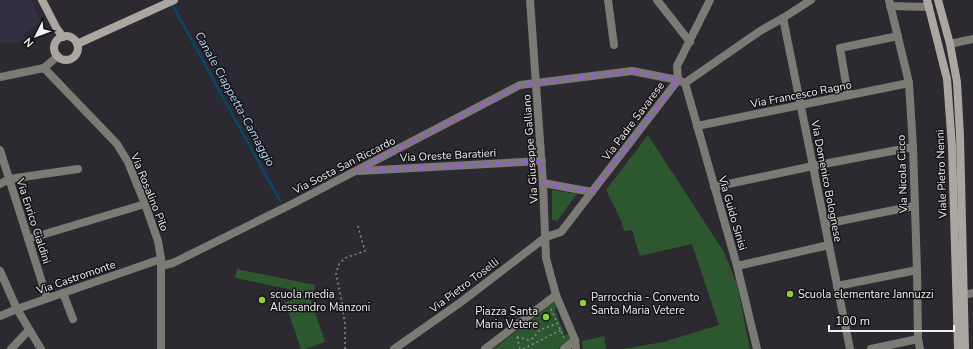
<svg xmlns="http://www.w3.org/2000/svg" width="973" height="349" font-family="'Nunito Sans',sans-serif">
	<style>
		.medical { fill: #332f40 }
		.green { fill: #2d572f }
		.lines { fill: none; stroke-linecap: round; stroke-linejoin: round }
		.stream { stroke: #03496b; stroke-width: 2.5 }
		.path { stroke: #8e8b92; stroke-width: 1.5; stroke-dasharray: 2 3; stroke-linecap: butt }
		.street { stroke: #7b7a75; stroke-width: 8 }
		.secondary { stroke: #a9a7a0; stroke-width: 8 }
		.marked { fill: none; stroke: #985dcc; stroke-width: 3; stroke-dasharray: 8 5; stroke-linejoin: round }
		.poi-dot { fill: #91cd3f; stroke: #141216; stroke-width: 1.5 }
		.labels { text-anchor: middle; stroke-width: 3; stroke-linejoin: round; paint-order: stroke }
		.street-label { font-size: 11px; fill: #f1eff4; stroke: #141216 }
		.poi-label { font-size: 11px; fill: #f1eff4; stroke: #141216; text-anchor: start }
		.water-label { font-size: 12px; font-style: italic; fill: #b3d8f3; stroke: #141216 }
	</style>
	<rect width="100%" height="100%" fill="#2c2931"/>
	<polygon class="medical" points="0,0 31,0 42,23 23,33 27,42 0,43"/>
	<g class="green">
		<polygon points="648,135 724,252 737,284 750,349 622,349 663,342 719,325 692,244 640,256 632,230 624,231 620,218 606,190"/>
		<polygon points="552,190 577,194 557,221 552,220"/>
		<polygon points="237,269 315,285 313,294 235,278"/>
		<polygon points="309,294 325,342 306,349 301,349 285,302"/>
		<polygon points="554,302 556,303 557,307 555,310 565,335 568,334 570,339 569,341 558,349 493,349"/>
		<polygon points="604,336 606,349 583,349 582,341"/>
	</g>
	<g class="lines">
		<polyline class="stream" points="173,6 280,201"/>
		<g class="path">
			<polyline points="551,309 564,338"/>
			<polyline points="517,337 529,340 533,338 540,330 558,323"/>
			<polyline points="517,337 520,349"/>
			<polyline points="345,349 345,325 342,303 336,274 339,264 345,258 365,251 357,223"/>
			<polyline points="523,349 561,330"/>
		</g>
		<g class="street">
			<polyline points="530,0 543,183 546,258 556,295 575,340 576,349"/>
			<polyline points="608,0 614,45"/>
			<polyline points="657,0 690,42"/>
			<polyline points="889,0 909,83 913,147 917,270 918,339 920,349"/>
			<polyline points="890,6 929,7"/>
			<polyline points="783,18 850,349"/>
			<polyline points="950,44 973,39"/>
			<polyline points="44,68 117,144 128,162 145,204 158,241 161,259 161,349"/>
			<polyline points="0,77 44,68 58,56"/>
			<polyline points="685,83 737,266 757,349"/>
			<polyline points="848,95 840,48 898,36"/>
			<polyline points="697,126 909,83"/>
			<polyline points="0,150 47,298"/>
			<polyline points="359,171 542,161"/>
			<polyline points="543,183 592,192"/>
			<polyline points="0,184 9,179 78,169"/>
			<polyline points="714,187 813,166 913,147"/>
			<polyline points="825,224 914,206"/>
			<polyline points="28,239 145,204"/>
			<polyline points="161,266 173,263 294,203 520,85 632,71 678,80 677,66 710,0"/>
			<polyline points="737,266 829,245"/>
			<polyline points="0,271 17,309 41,349"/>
			<polyline points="837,286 917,270"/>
			<polyline points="63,293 73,319"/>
			<polyline points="964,295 973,293"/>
			<polyline points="0,316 17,309 161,259"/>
			<polyline points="11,349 29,330"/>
			<polyline points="394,349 461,302 546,237 561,232 678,80 685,83 760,31 783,18 811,0"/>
			<polyline points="485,349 556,295"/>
			<polyline points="564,349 575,340"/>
			<polyline points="871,349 918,339"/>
		</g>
		<g class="secondary">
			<polyline points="42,0 57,29 63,37"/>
			<polyline points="927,0 947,79 952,147 958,349"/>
			<polyline points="938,0 950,44 957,82 960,136 965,349"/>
			<circle cx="66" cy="48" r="12"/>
			<polyline points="77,44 174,0"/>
		</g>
	</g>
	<path class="marked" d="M632,71L678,80L592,192L543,183L542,161L356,171L520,85Z"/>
	<g class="poi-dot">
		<circle cx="790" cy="294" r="4"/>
		<circle cx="262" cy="300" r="4"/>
		<circle cx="583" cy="303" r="4"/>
		<circle cx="546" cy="317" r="4"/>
	</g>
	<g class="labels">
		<g class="street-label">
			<text transform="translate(801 94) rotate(-11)" y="4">Via Francesco Ragno</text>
			<text transform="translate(633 121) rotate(-53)" y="4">Via Padre Savarese</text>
			<text transform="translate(530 149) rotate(-94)" y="4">Via Giuseppe Galliano</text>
			<text transform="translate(448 155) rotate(-3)" y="4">Via Oreste Baratieri</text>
			<text transform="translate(344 165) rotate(-27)" y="4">Via Sosta San Riccardo</text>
			<text transform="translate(902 174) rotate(-92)" y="4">Via Nicola Cicco</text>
			<text transform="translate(941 174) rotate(-92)" y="4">Viale Pietro Nenni</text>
			<text transform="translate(827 181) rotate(79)" y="4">Via Domenico Bolognese</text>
			<text transform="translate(150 192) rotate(68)" y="4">Via Rosalino Pilo</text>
			<text transform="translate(733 213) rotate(74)" y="4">Via Guido Sinisi</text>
			<text transform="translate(34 221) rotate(72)" y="4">Via Enrico Cialdini</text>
			<text transform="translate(76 277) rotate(-19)" y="4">Via Castromonte</text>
			<text transform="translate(464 285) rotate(-37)" y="4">Via Pietro Toselli</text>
		</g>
		<g class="poi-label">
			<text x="270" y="298">scuola media<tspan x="270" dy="13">Alessandro Manzoni</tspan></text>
			<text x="798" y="298">Scuola elementare Jannuzzi</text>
			<text x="591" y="301">Parrocchia - Convento<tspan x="591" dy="13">Santa Maria Vetere</tspan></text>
			<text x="538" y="315" text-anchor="end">Piazza Santa<tspan x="538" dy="13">Maria Vetere</tspan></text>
		</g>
		<g class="water-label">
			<text transform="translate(235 99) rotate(61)" y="4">Canale Ciappetta-Camaggio</text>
		</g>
	</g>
	<g transform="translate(36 36) rotate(228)" stroke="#141216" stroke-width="3" paint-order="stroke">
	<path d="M0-3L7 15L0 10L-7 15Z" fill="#f1eff4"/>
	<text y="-6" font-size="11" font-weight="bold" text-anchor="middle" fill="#f1eff4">N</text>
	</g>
	<path d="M829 325v6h125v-6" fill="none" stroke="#f1eff4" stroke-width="2"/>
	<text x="835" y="325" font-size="12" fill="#f1eff4" stroke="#141216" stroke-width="3" paint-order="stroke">100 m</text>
</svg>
